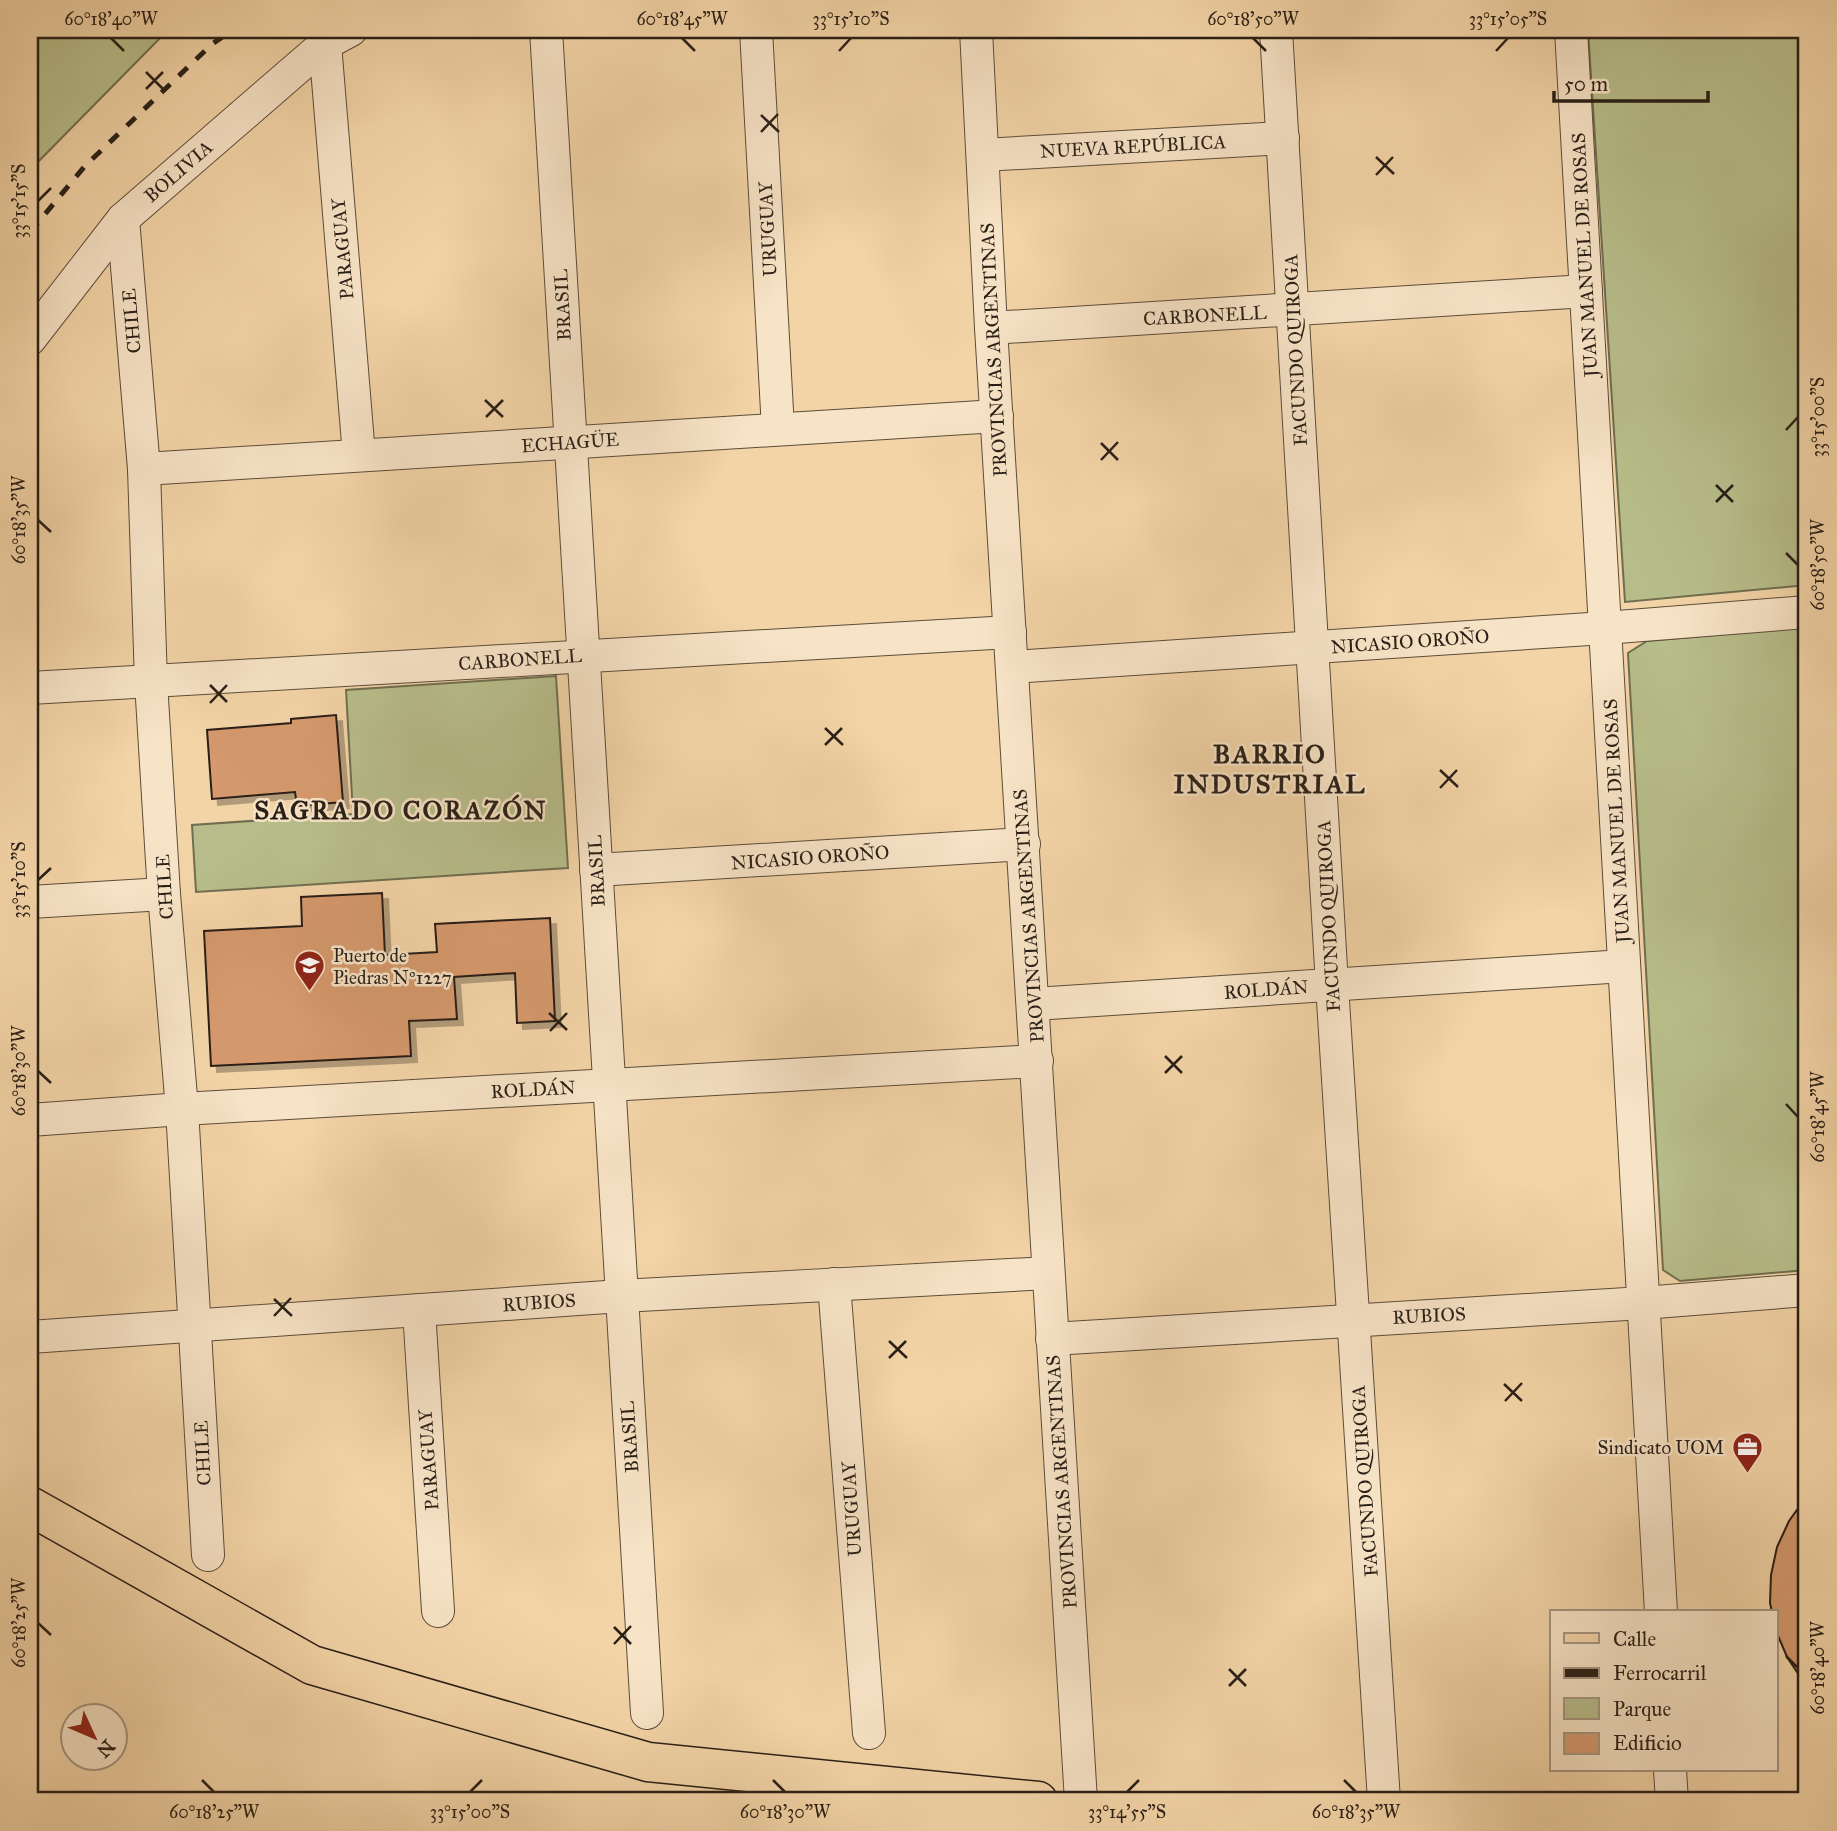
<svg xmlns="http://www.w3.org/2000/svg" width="1837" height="1831" font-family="'IM FELL Great Primer',serif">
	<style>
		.green { fill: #b7bd8a; stroke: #706e50; stroke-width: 2 }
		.building { fill: #d5996d; stroke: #291f17; stroke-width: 2; filter: url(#shadow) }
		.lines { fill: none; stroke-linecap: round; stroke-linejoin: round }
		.minor-casing { stroke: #5c4c3b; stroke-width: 34 }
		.major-casing { stroke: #291f17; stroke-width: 41 }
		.minor { stroke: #f7e3c6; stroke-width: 32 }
		.major { stroke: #f3d4a7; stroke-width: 38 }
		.rail { stroke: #291f17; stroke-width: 5; stroke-dasharray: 12 12; stroke-linecap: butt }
		.ticks { fill: none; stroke: #291f17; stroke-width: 2.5 }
		.labels { text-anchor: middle; stroke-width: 5; stroke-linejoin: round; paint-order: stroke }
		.street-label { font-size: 19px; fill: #291f17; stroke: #f7e3c6 }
		.poi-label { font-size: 19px; fill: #291f17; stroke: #f7e3c6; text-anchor: start }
		.district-label { font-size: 26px; font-weight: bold; letter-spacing: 2px; fill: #291f17; stroke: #f7e3c6 }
		.neatline { fill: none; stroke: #291f17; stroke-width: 2.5 }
		.ticks-label { font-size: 18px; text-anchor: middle; fill: #291f17 }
	</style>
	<defs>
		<filter id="shadow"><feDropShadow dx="6" dy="6" stdDeviation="0" flood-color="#0004"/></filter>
	</defs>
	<rect width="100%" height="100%" fill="#f3d4a7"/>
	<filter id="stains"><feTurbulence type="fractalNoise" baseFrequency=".00286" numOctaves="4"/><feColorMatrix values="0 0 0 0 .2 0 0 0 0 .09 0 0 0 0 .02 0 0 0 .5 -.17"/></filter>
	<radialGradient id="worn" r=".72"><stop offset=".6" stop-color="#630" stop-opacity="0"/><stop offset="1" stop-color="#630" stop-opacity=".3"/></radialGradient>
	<g class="green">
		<polygon points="30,30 168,30 30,170"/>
		<polygon points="1588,30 1807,30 1807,585 1625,602"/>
		<polygon points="1807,627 1807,1270 1680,1281 1663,1270 1628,653 1647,641"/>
		<polygon points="556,676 568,868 196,892 192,825 353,814 346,690"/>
	</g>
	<g class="building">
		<polygon points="336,715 343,802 297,806 295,792 212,799 207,730 291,723 291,719"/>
		<polygon points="382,893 385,955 437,952 435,924 550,918 555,1021 517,1023 515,973 454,977 457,1019 409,1021 411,1056 211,1066 204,931 302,926 301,897"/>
		<polygon points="1807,1496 1807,1687 1787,1657 1776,1631 1776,1612 1772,1612 1770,1603 1771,1575 1777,1547 1789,1521"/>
	</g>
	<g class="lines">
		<defs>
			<g id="minor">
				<polyline points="546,30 647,1713"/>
				<polyline points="756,30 778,429"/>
				<polyline points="976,30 991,328 1081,1801"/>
				<polyline points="1276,30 1332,985 1384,1801"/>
				<polyline points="1571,30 1661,1612"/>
				<polyline points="325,44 359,455"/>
				<polyline points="983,155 1283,138"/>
				<polyline points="123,219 144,469 151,682 164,894 182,1109 208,1555"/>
				<polyline points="991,328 1586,291"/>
				<polyline points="30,339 123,219 325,44 351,30"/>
				<polyline points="144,469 997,416"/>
				<polyline points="1012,667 1605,628 1807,612"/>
				<polyline points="30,688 1010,632"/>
				<polyline points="596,870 1024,844"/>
				<polyline points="30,902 164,894"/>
				<polyline points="1034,1004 1624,966"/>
				<polyline points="30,1120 182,1109 1037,1061"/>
				<polyline points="834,1284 869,1733"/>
				<polyline points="419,1310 438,1611"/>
				<polyline points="30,1337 621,1296 1048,1273"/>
				<polyline points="1052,1339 1643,1303 1807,1290"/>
				<polyline points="1670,1770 1672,1801"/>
			</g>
			<polyline id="major" points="30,1506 312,1665 648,1762 1038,1801"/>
		</defs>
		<use href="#minor" class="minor-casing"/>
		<use href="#major" class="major-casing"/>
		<use href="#minor" class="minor"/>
		<use href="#major" class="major"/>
		<polyline class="rail" points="30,232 85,166 212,44 233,30"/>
	</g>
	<path class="ticks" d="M111,38L124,51M682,38L695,51M1253,38L1266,51M839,51L851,38M1496,51L1508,38M146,72L163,89M146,89L163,72M761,115L779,132M761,132L778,114M1376,157L1394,174M1376,175L1393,157M38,201L51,188M485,400L503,417M486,417L503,400M1786,430L1798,417M1101,443L1118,460M1101,460L1118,442M1716,485L1733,502M1716,502L1733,485M38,520L51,532M1786,553L1798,565M210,685L227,702M210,703L227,685M825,728L843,745M825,745L842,728M1440,770L1458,787M1440,788L1457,770M38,880L51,868M549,1013L567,1030M550,1031L567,1013M1165,1056L1182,1073M38,1071L51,1083M1165,1073L1182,1056M1786,1104L1798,1117M274,1299L292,1316M274,1316L291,1298M889,1341L907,1358M889,1358L906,1341M1504,1384L1522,1401M1505,1401L1522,1383M38,1623L51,1635M614,1627L631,1644M614,1644L631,1626M1786,1656L1798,1668M1229,1669L1246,1686M1229,1686L1246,1669M202,1780L214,1792M773,1780L785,1792M1344,1780L1356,1792M470,1792L482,1780M1127,1792L1139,1780"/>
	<defs>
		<symbol id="school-pin" viewBox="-11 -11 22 30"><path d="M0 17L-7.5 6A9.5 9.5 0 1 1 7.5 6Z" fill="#8f2418" stroke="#f7e3c6"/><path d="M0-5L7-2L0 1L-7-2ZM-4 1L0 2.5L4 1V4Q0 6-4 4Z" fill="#fff"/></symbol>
		<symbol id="office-pin" viewBox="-11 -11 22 30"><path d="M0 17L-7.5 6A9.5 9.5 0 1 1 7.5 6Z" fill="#8f2418" stroke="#f7e3c6"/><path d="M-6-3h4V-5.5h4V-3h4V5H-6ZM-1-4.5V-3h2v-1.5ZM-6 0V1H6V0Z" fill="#fff"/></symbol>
	</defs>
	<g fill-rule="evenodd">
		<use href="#school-pin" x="292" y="948" width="35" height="47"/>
		<use href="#office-pin" x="1730" y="1430" width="35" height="47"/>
	</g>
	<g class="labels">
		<g class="street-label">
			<text transform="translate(1133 146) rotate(-3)" y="7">NUEVA REPÚBLICA</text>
			<text transform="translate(178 171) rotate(-41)" y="7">BOLIVIA</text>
			<text transform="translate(767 229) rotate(-93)" y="7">URUGUAY</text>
			<text transform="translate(342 249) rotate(-95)" y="7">PARAGUAY</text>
			<text transform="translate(1584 255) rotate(-93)" y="7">JUAN MANUEL DE ROSAS</text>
			<text transform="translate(562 305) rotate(-93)" y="7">BRASIL</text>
			<text transform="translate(1205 315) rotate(-3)" y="7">CARBONELL</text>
			<text transform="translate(131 321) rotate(-95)" y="7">CHILE</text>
			<text transform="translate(993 350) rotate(-93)" y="7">PROVINCIAS ARGENTINAS</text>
			<text transform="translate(1295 350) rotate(-93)" y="7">FACUNDO QUIROGA</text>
			<text transform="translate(570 442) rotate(-4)" y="7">ECHAGÜE</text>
			<text transform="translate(1410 641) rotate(-4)" y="7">NICASIO OROÑO</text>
			<text transform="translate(520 659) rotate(-4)" y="7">CARBONELL</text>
			<text transform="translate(1616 821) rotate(-93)" y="7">JUAN MANUEL DE ROSAS</text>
			<text transform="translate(810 857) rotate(-4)" y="7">NICASIO OROÑO</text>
			<text transform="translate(596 871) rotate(-93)" y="7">BRASIL</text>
			<text transform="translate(164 887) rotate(-94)" y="7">CHILE</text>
			<text transform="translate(1028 916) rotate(-94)" y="7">PROVINCIAS ARGENTINAS</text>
			<text transform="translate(1328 916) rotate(-93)" y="7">FACUNDO QUIROGA</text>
			<text transform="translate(1266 989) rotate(-4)" y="7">ROLDÁN</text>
			<text transform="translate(533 1089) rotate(-3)" y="7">ROLDÁN</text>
			<text transform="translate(539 1302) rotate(-4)" y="7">RUBIOS</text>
			<text transform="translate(1429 1315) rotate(-3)" y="7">RUBIOS</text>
			<text transform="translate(629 1437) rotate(-94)" y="7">BRASIL</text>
			<text transform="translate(202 1453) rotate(-93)" y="7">CHILE</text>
			<text transform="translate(428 1460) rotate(-94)" y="7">PARAGUAY</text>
			<text transform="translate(1364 1481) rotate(-94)" y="7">FACUNDO QUIROGA</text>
			<text transform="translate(1061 1482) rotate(-94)" y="7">PROVINCIAS ARGENTINAS</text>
			<text transform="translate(851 1509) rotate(-94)" y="7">URUGUAY</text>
		</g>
		<g class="poi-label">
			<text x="333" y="962">Puerto de<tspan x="333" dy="22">Piedras Nº1227</tspan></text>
			<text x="1724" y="1454" text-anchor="end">Sindicato UOM</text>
		</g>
		<g class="district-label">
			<text x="1270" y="763">BARRIO<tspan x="1270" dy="30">INDUSTRIAL</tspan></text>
			<text x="401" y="819">SAGRADO CORAZÓN</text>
		</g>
	</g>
	<rect width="1837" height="1831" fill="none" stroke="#f3d4a7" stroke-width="77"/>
	<rect x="1550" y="1610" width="228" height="161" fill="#f7e3c6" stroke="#a59580" stroke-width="2"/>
	<rect x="1564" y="1633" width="35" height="10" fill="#f3d4a7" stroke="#a59580" stroke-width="2"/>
	<text x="1613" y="1646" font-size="21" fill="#291f17">Calle</text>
	<rect x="1564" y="1668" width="35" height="10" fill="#291f17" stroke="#a59580" stroke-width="2"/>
	<text x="1613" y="1680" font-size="21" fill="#291f17">Ferrocarril</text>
	<rect x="1564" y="1698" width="35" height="21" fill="#b7bd8a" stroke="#a59580" stroke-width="2"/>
	<text x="1613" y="1716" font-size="21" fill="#291f17">Parque</text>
	<rect x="1564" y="1733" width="35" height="21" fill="#d5996d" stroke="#a59580" stroke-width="2"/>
	<text x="1613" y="1750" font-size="21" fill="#291f17">Edificio</text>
	<g transform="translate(94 1737) rotate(134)"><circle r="33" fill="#f7e3c6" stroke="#a59580" stroke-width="2"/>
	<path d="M0-5L12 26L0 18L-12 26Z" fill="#8f2418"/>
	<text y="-10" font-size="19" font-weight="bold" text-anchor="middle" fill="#291f17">N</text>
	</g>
	<path d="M1554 91v10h154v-10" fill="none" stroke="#291f17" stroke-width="3.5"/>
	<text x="1564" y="91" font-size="21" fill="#291f17" stroke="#f7e3c6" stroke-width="5" paint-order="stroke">50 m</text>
	<rect x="38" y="38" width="1760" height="1754" class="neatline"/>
	<g class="ticks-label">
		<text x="111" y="25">60°18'40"W</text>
		<text x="682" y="25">60°18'45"W</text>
		<text x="851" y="25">33°15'10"S</text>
		<text x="1253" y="25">60°18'50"W</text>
		<text x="1508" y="25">33°15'05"S</text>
		<text transform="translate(19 201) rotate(-90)" y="6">33°15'15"S</text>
		<text transform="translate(1818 417) rotate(-90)" y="6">33°15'00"S</text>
		<text transform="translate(19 520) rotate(-90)" y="6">60°18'35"W</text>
		<text transform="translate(1818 565) rotate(-90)" y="6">60°18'50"W</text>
		<text transform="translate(19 880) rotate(-90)" y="6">33°15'10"S</text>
		<text transform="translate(19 1071) rotate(-90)" y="6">60°18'30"W</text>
		<text transform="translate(1818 1117) rotate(-90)" y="6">60°18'45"W</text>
		<text transform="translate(19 1623) rotate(-90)" y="6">60°18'25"W</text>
		<text transform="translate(1818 1668) rotate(-90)" y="6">60°18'40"W</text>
		<text x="214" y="1818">60°18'25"W</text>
		<text x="470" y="1818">33°15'00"S</text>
		<text x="785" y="1818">60°18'30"W</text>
		<text x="1127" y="1818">33°14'55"S</text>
		<text x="1356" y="1818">60°18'35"W</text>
	</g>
	<rect width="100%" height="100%" filter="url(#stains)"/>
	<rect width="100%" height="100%" fill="url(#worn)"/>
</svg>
